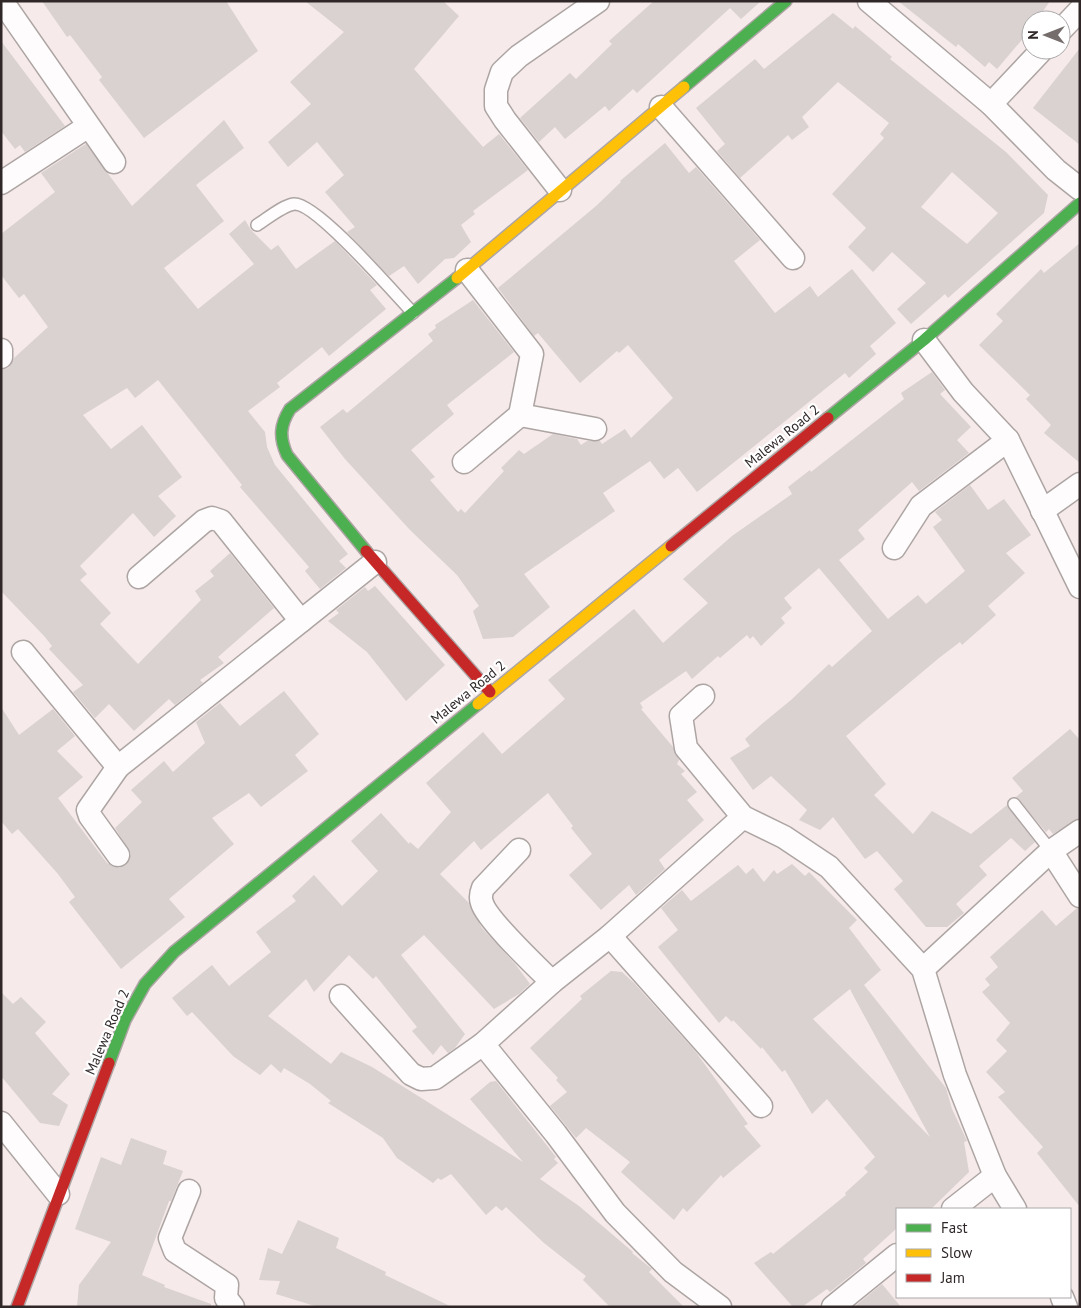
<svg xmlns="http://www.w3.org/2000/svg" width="1081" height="1308" font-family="'PT Sans',sans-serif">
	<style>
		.building { fill: #dad1d1; fill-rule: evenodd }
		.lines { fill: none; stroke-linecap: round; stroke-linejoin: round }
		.lane-casing { stroke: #ada5a4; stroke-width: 14 }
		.street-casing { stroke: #ada5a4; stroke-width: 25 }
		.fast-casing { stroke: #ada5a4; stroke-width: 14 }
		.slow-casing { stroke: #ada5a4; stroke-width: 14 }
		.jam-casing { stroke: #ada5a4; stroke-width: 14 }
		.lane { stroke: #fefcfc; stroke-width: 11 }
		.street { stroke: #fefcfc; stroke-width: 22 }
		.fast { stroke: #4caf50; stroke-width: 11 }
		.slow { stroke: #ffc107; stroke-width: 11 }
		.jam { stroke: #c62828; stroke-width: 11 }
		.labels { text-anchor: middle; stroke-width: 4.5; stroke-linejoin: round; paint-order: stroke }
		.street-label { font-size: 14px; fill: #302828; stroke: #fff }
	</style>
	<rect width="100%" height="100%" fill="#f6eaea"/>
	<g class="building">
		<polygon points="42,1 226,1 258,51 144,138 99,80 102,77 70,35 67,37"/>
		<polygon points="305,1 443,1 459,16 414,69 483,147 499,134 528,170 473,211 475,214 461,225 471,242 454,258 445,259 418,284 404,266 389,276 347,232 355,227 325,192 344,175 317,142 288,167 268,142 311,104 290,82 344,32"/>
		<polygon points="654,1 761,1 741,19 730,8 637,93 633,89 609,111 605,106 565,139 555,127 539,142 520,118 570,73 576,79 612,44 609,41"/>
		<polygon points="898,1 1050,1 1037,20 1031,20 1031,29 997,69 989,62 985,67 958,44 956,47"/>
		<path d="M833,13L853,29L855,26L872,40L892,57L890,59L1006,152L1048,195L1044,213L948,298L945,294L911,324L897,309L926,283L892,252L873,272L848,247L866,228L832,194L884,138L880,134L889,123L838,82L802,117L809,127L792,140L788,135L740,178L717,151L725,144L696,108L755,59L764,69ZM952,172L998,213L967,244L921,207Z"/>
		<polygon points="1,41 65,126 25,152 20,145 15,149 1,131"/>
		<polygon points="1080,48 1080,145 1033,108"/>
		<polygon points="224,120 244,148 196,185 224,221 164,268 198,309 254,264 229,234 245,220 251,230 271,250 278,245 296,269 335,241 377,285 370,290 386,309 329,356 322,347 277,383 280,387 248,411 265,432 267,447 275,465 348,554 339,561 346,568 320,589 305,571 309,567 240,487 242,485 158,380 135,398 127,388 83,415 111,449 142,425 182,477 158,496 176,516 154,537 133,513 80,566 87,574 80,580 111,613 100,624 138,664 201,600 195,591 214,576 210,571 230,553 274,608 218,657 224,663 200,680 203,683 175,705 169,699 134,731 109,704 95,718 73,692 83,685 49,649 52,646 45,637 1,591 1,370 8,368 14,358 48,327 24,294 19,298 1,275 1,234 55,192 41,173 81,147 86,144 132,206"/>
		<polygon points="665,143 689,173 696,167 760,240 734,261 775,313 810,286 818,297 852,269 896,323 870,346 876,354 849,378 845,373 697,492 678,468 664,479 650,461 603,493 615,511 524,574 550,607 513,637 483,639 473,611 479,606 457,575 410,530 345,459 320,427 343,409 347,413 433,341 428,334 436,328 435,325 473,300 514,352 447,405 454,414 411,450 435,477 430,480 458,512 461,509 465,513 504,471 501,468 519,450 524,454 553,434 577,439 581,445 587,441 600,441 602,444 625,429 631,438 673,398 628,345 619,353 617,351 580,383 538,333 534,336 498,288 596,206 621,182 620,181"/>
		<polygon points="1080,243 1080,463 1044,433 1051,425 1026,399 1030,395 979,345 1003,321 996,314 1041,269 1044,273"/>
		<polygon points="932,372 945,390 940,394 971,427 957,440 969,453 919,491 912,482 858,530 865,539 839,560 888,619 918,595 926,604 965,571 933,527 942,520 935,512 970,485 988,510 1004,499 1031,535 1006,553 1025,573 988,606 996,615 962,645 960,642 939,658 846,736 886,784 874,795 913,834 932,811 971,834 1007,805 1035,842 1025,851 1011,838 979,866 987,875 956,904 964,913 947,927 926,927 894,889 903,881 877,851 865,859 833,817 820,830 799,820 807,810 771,776 753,790 730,758 750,746 745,739 763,723 791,700 829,664 832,667 872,631 819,568 784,598 792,608 781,618 785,623 761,646 753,636 750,639 747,635 720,658 718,656 692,679 686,671 640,703 643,708 641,709 673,747 679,760 677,764 685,771 681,774 697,792 687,800 704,820 659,860 665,869 636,895 629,885 601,910 569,875 592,854 571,828 573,826 548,793 481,850 474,841 440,874 468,902 482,928 516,965 530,984 519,994 494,1009 424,935 401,955 465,1034 455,1048 448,1053 441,1045 433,1055 412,1031 417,1027 376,976 373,979 349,955 314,992 306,979 268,1016 331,1064 341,1052 372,1067 523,1162 470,1099 490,1082 496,1081 556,1157 554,1159 558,1163 540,1179 579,1206 633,1252 632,1253 652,1269 649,1272 684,1307 610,1307 583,1280 586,1276 544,1243 506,1207 502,1211 496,1206 486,1215 451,1174 441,1180 438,1178 433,1183 397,1158 383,1138 328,1103 331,1101 310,1084 284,1068 281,1073 271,1064 260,1075 233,1056 192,1012 187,1016 172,998 212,965 229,986 271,952 256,932 296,901 292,896 314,875 342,906 378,871 351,841 381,813 409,844 410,842 418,849 451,812 426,783 483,732 502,754 565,699 548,680 634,609 663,643 708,603 683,579 732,536 792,494 788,487 810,470 811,472 904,399 901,393"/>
		<polygon points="375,586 445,665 406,701 367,652 328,621 339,613 336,610 365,587 368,591"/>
		<polygon points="284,691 319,734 295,755 308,771 261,807 249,793 212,818 234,844 169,899 185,917 121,969 69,902 75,897 58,874 18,829 12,834 1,821 1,707 19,735 53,709 75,736 57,751 83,777 58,798 107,863 119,868 126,865 131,854 115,828 142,802 131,790 164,761 173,772 205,743 196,722 220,703 240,726"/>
		<polygon points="1070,729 1080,740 1080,818 1053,834 1049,829 1046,832 1016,797 1023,791 1012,778"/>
		<path d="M792,864L805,876L809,872L857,920L849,928L881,970L864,985L946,1088L952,1109L967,1141L964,1142L969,1172L931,1209H897V1228L863,1259L866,1263L830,1292L827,1289L802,1307H793L754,1263L771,1252L773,1254L846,1195L845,1193L868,1172L864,1168L875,1157L827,1099L812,1114L785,1070L782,1072L762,1047L761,1049L733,1020L732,1022L726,1016L719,1023L658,947L678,930L661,908L682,890L691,901L738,865L746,874L753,868L764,882L774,870L777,874ZM850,989L853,995L930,1137L813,1019Z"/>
		<polygon points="1077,908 1080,909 1080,1207 1037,1153 1043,1147 998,1097 1005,1092 986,1072 1007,1051 996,1040 1010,1023 982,992 990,985 985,979 998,967 990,957 1042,910 1056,926"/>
		<polygon points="611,971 622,972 634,983 695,1051 748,1124 744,1126 761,1146 723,1178 721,1175 687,1212 683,1208 674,1220 621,1172 630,1162 586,1128 576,1138 550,1106 567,1092 556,1080 558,1078 530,1048 582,999 580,996"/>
		<polygon points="1,992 13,1004 21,997 46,1022 35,1033 70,1074 52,1094 68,1105 59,1126 40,1123 1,1076"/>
		<polygon points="131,1138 167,1151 163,1164 183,1171 171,1201 169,1201 142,1275 165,1285 164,1287 211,1304 211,1307 77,1307 79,1285 111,1242 75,1229 101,1157 121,1165"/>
		<polygon points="298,1220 339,1238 336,1248 386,1272 385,1275 452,1307 318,1307 276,1294 280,1281 259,1280 268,1248 282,1254"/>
		<polygon points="882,1284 901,1307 854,1307"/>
	</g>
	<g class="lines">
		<defs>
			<g id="lane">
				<path d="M257,225C268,218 282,206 294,204C316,202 395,294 413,313"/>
				<polyline points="1014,804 1051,851"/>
			</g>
			<g id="street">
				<polyline points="2,1 114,162"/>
				<polyline points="869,1 991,104 1056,170 1080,189"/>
				<polyline points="1061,30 1080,10"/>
				<polyline points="991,104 1042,50"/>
				<polyline points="661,107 793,258"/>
				<polyline points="1,183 87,127"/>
				<polyline points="560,190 505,120 496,106 496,90 502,72 519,56 598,1"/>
				<polyline points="924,340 963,392 1008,440 1080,587"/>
				<polyline points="1,350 1,357"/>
				<polyline points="520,415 595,429"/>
				<polyline points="464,462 520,415 532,354 467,270"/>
				<polyline points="1042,511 1080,484"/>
				<polyline points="894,548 921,506 1008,440"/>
				<polyline points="139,577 204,521 212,518 221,521 301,621"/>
				<polyline points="23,652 118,767"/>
				<polyline points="703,696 681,716 686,748 743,817 784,837 829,867 923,969 955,1075 995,1176 1015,1209"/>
				<path d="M519,850L483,888C481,893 480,898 482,903C487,920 537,967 552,982"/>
				<polyline points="1051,851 1080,896"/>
				<polyline points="118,855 90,816 88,810 118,767 375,562"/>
				<polyline points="610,936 761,1106"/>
				<polyline points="923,969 1051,851 1080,831"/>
				<polyline points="341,996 411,1074 421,1079 435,1078 483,1044 552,982 610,936 743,817"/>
				<polyline points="483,1044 556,1134 615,1213 673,1272 720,1307"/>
				<polyline points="1,1123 58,1194"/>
				<polyline points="189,1191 170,1238 175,1251 227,1285 226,1298 233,1307"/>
				<polyline points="953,1209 995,1176"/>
				<polyline points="1062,1297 1066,1307"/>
				<polyline points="833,1307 897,1255"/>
			</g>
			<g id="fast">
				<polyline points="684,87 786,1"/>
				<polyline points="828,418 924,340 1080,203"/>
				<path d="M366,551L287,455C279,437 280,425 290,409L457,278"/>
				<polyline points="109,1063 125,1020 145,984 174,952 478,704"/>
			</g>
			<g id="slow">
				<polyline points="457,278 684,87"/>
				<polyline points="478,704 671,546"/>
			</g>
			<g id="jam">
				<polyline points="671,546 828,418"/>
				<polyline points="366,551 490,692"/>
				<polyline points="17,1307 109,1063"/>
			</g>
		</defs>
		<use href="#lane" class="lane-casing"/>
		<use href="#street" class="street-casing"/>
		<use href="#fast" class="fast-casing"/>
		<use href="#slow" class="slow-casing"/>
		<use href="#jam" class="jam-casing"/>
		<use href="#lane" class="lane"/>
		<use href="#street" class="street"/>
		<use href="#fast" class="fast"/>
		<use href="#slow" class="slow"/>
		<use href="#jam" class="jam"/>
	</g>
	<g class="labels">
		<g class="street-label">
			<text transform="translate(782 436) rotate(-39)" y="5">Malewa Road 2</text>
			<text transform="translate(468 692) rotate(-39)" y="5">Malewa Road 2</text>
			<text transform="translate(107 1032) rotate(-67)" y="5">Malewa Road 2</text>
		</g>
	</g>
	<rect width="1081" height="1308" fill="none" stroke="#302828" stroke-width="5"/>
	<rect x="896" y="1208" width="175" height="90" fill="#ffffff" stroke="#aca9a9"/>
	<rect x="906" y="1224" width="25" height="8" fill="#4caf50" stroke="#aca9a9"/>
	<text x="941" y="1233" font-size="15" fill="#302828">Fast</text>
	<rect x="906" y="1249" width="25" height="8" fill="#ffc107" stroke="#aca9a9"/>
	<text x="941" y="1258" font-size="15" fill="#302828">Slow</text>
	<rect x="906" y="1274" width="25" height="8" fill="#c62828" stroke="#aca9a9"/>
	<text x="941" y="1283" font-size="15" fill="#302828">Jam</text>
	<g transform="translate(1046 35) rotate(270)"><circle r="24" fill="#ffffff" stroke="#aca9a9"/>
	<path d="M0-4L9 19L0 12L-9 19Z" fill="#756c6c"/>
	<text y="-8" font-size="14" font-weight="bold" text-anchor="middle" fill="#302828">N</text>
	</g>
</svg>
